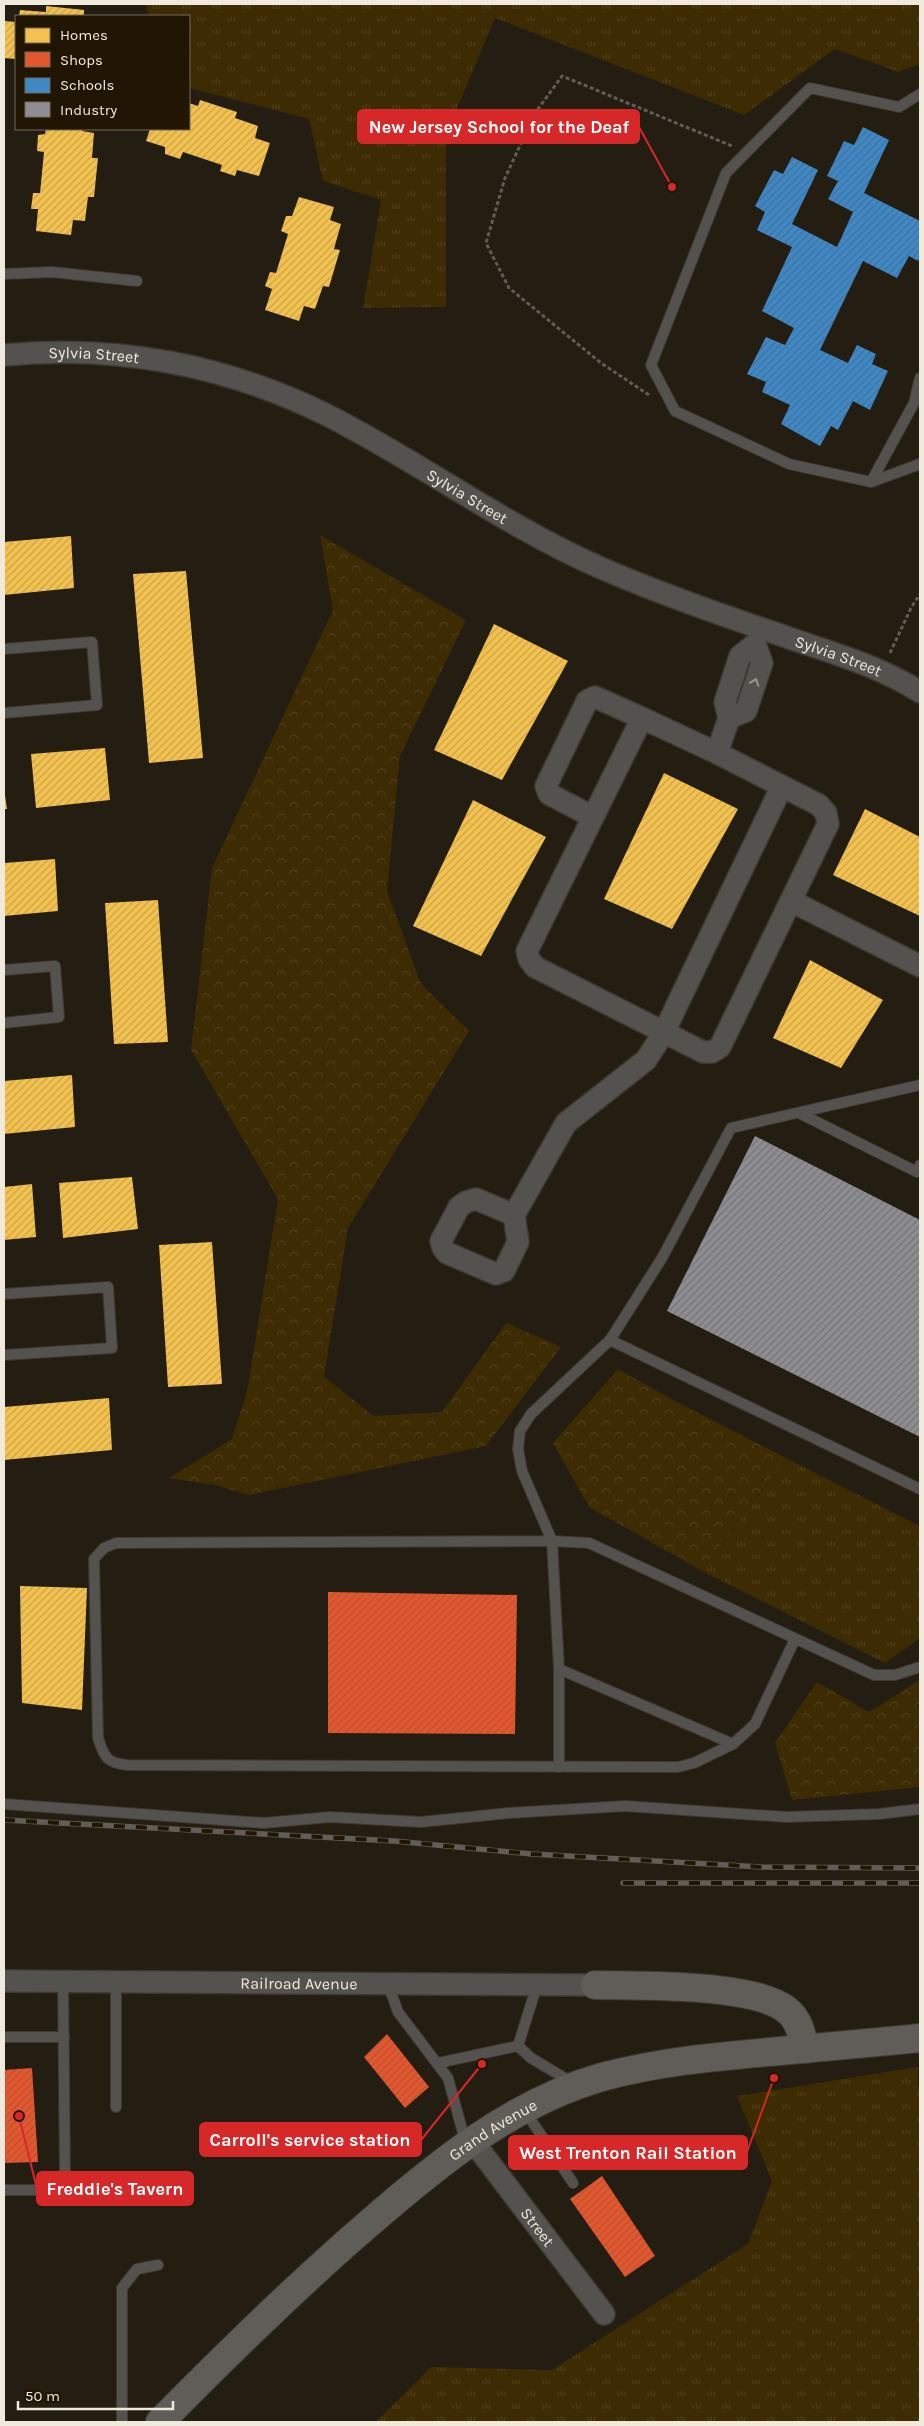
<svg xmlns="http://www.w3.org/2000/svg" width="924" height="2426" font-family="Karla,sans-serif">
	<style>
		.grass { fill: url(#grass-tufts) }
		.forest { fill: url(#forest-crowns) }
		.homes { fill: url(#homes-hatch) }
		.shops { fill: url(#shops-hatch) }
		.schools { fill: url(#schools-hatch) }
		.industry { fill: url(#industry-hatch) }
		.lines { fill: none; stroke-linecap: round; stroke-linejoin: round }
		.lane-casing { stroke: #3e3930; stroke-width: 12 }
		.street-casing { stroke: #3e3930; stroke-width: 24 }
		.secondary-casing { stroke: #3e3930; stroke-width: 30 }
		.path { stroke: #5f5d57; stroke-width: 3; stroke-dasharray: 4 2.5; stroke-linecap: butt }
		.lane { stroke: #54524e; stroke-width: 10 }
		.street { stroke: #54524e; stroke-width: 21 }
		.secondary { stroke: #5f5d58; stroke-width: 28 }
		.rail-casing { stroke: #615e58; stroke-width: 5.5 }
		.rail { stroke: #201603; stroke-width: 4; stroke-dasharray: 11; stroke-linecap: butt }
		.oneway { stroke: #9a968e }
		.labels { text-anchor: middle; stroke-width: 5; stroke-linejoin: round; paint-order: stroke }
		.street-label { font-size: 16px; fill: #f0eadd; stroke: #201603 }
		.leader { fill: none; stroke: #d62828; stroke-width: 2 }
		.callout-dot { fill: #d62828; stroke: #201603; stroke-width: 2 }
		.callout { fill: #d62828; stroke: #d62828; stroke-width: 2 }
		.callout-label { font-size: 18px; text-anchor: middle; font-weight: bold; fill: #fff }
	</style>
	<defs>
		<pattern id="grass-tufts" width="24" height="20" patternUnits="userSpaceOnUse" patternTransform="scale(1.25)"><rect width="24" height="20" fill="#3c2b03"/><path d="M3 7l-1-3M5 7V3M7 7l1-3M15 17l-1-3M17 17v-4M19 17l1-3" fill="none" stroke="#4f401b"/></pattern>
		<pattern id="forest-crowns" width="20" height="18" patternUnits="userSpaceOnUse" patternTransform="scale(1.25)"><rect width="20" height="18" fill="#3c2b03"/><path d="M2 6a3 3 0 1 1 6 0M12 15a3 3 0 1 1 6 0" fill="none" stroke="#4f401b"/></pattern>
		<pattern id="homes-hatch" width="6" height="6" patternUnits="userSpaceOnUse" patternTransform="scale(1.25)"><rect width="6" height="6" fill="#f2c14e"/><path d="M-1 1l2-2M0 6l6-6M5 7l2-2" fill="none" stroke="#c8a24b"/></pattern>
		<pattern id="shops-hatch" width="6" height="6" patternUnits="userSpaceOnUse" patternTransform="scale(1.25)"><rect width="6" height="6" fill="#e4572e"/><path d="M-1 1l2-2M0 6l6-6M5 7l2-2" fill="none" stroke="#b55234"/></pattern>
		<pattern id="schools-hatch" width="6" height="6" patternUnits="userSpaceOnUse" patternTransform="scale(1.25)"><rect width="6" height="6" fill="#3f88c5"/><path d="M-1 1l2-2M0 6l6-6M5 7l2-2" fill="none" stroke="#427197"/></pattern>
		<pattern id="industry-hatch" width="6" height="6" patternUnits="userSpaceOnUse" patternTransform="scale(1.25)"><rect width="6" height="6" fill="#8d8d92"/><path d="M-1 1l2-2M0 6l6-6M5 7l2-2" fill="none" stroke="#757476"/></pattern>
	</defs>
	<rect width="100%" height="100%" fill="#231d12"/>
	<g class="grass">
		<polygon points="145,4 920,4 920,64 898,72 835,49 744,115 495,18 446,135 446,307 363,308 381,200 323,181 309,119 189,88 189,16 150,16"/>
		<polygon points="786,1458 920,1526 920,1638 885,1663 702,1571"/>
		<polygon points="918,2067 918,2086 920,2087 920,2422 376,2422 431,2367 552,2370 748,2244 772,2181 737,2096"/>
	</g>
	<g class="forest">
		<polygon points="320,535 466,620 400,756 387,891 421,984 469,1031 348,1228 324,1377 374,1416 442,1412 506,1323 561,1347 486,1446 249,1495 215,1485 169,1478 232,1439 247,1392 278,1199 191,1050 212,868 333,610"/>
		<polygon points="618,1369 677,1402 786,1458 702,1571 589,1507 553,1443"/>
		<polygon points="920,1680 920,1787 792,1800 775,1743 817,1682 869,1712"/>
	</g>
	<g class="homes">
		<polygon points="46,6 84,10 84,16 19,16 20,10 46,12"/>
		<polygon points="5,21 16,22 16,59 4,58"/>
		<polygon points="200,100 237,112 235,118 258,126 255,138 270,143 259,176 237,170 235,176 220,171 222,165 183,152 180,159 165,154 165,147 146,141 150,129 189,129 189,103 198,106"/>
		<polygon points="46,129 82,129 82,131 94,133 92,158 98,158 94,197 88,197 85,221 73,220 71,235 36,231 38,209 31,209 33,193 40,193 44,152 37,151 38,135 45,134"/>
		<polygon points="299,197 334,207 330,220 341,224 334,249 340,250 329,287 323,286 315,309 304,306 299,321 265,310 272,289 265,286 270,272 276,273 288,234 281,231 286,216 292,216"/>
		<polygon points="71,536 74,588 4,595 4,542"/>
		<polygon points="186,571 203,758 149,763 133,574"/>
		<polygon points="494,624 568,661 502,780 434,750"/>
		<polygon points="105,748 110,800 36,808 31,754"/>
		<polygon points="664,773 738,809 672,929 604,899"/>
		<polygon points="4,789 7,809 4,809"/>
		<polygon points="473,800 546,837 481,956 413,926"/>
		<polygon points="865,809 920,837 920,916 833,875"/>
		<polygon points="55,859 58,911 4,916 4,863"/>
		<polygon points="158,900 168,1042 114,1044 105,903"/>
		<polygon points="810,960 883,1000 841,1068 773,1038"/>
		<polygon points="72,1075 75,1127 4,1134 4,1081"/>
		<polygon points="132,1177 138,1229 63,1238 59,1183"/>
		<polygon points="32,1184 36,1237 4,1240 4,1187"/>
		<polygon points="212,1242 222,1384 168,1387 159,1245"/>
		<polygon points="109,1398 112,1450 4,1460 4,1407"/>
		<polygon points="20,1586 87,1588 82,1710 22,1703"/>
	</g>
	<g class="shops">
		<polygon points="328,1592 517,1595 515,1734 328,1733"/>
		<polygon points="387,2034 429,2087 405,2108 364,2057"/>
		<polygon points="32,2068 38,2162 4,2163 4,2070"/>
		<polygon points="602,2176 655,2256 625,2277 570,2199"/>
	</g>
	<polygon class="schools" points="863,127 889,140 864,193 920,221 920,257 918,261 909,256 897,278 863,261 820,350 848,363 857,345 876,354 872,364 888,371 870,410 853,401 838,430 831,426 820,446 781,424 790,405 762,392 766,382 747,374 766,337 785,345 794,328 762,311 792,247 757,230 765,212 755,206 774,170 783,174 792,157 818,170 792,224 837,247 853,212 828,199 838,181 827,176 844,141 854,145"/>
	<polygon class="industry" points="755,1136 920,1220 920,1437 667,1311"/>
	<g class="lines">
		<defs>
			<g id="lane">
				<polyline points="920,94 899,107 810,88 726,173 651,365 675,411 789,464 871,482 920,464"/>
				<polyline points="4,274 52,272 137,281"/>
				<polyline points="871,482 914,403 920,378"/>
				<polyline points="4,649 92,642 97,705 4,713"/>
				<polyline points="4,970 55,966 59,1017 4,1023"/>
				<polyline points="920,1085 731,1128 662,1258 610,1340 920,1489"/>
				<polyline points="799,1113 917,1172 920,1165"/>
				<polyline points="4,1294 108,1287 112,1348 4,1355"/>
				<path d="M610,1340L531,1414L520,1431L518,1449L522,1471L552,1541L116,1543L104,1548L94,1559L98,1738C104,1757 107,1763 127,1765L678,1767L694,1763L733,1744L755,1724L795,1639"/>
				<polyline points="559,1669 559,1767"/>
				<polyline points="733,1744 559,1669 552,1541 589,1543 874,1675 895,1675 920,1667"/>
				<polyline points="4,1804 264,1823 330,1817 421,1822 509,1813 625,1806 787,1817 879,1814 920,1809"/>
				<polyline points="388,1984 398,2012 448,2078 466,2144"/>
				<polyline points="537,1985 518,2046 531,2058 573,2083"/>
				<polyline points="4,2037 64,2037"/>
				<polyline points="438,2063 518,2046"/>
				<polyline points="116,2107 116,1982"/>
				<polyline points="525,2111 573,2183"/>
				<polyline points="4,2190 39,2190 54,2186 65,2174 63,1982"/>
				<polyline points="122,2422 122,2288 137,2269 158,2265"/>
			</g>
			<g id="street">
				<path id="s1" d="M4,355C116,344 226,365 327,415C420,462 505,526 601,568C663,595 728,617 792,639C836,654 881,667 920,692"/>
				<polyline points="717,753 642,718 527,951 529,959 535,967 703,1052 712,1052 720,1047 828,824 826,813 819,805 717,753 729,718 725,702 740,656 755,644 762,663 746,711 729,718"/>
				<polyline points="593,817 549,794 546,786 587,701 595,697 642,718"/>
				<polyline points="791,901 920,966"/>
				<polyline points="514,1215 476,1199 466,1202 459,1207 441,1241 443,1248 447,1253 496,1274 504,1271 518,1242 514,1215 566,1123 646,1060 664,1032 782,786"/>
				<path id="s2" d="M4,1981L595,1985"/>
				<path id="s3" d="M472,2140L604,2314"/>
			</g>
			<g id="secondary">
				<path d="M595,1985C639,1986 756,1983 788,2011C799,2020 802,2035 805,2049"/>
				<path id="s4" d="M160,2422C227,2354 294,2288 366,2226C436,2165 511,2103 602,2077C658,2062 712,2057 769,2052C820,2047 870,2043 920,2038"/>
			</g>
		</defs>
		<use href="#lane" class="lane-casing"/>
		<use href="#street" class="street-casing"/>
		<use href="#secondary" class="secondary-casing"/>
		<g class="path">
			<polyline points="649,395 601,363 509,288 486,243 505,178 535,113 562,76 732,146"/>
			<polyline points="890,653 911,608 920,594"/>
		</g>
		<use href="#lane" class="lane"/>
		<use href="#street" class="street"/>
		<use href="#secondary" class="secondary"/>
		<defs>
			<g id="rail">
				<polyline points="4,1820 394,1841 532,1854 762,1867 920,1868"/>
				<polyline points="623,1883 920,1883"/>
			</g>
		</defs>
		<use href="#rail" class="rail-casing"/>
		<use href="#rail" class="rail"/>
	</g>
	<defs><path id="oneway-chevron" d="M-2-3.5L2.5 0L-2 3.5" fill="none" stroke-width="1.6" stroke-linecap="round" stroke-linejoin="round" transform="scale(1.25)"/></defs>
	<use class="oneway" href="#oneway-chevron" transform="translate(755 682) rotate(-71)"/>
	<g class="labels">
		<g class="street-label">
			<text dy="6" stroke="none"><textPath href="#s1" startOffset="90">Sylvia Street</textPath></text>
			<text dy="6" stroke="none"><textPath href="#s1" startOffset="495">Sylvia Street</textPath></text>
			<text dy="6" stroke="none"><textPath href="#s1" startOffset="900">Sylvia Street</textPath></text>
			<text dy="6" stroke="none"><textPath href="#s2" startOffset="295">Railroad Avenue</textPath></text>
			<text dy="6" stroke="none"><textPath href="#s4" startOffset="444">Grand Avenue</textPath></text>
			<text dy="6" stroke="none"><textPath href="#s3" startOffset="109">Street</textPath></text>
		</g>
	</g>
	<path class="leader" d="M672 187L639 127M482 2064L421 2140M774 2078L747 2152M19 2116L37 2189"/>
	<g class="callout-dot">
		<circle cx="672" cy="187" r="5"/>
		<circle cx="482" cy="2064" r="5"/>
		<circle cx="774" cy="2078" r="5"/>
		<circle cx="19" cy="2116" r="5"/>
	</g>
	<g class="callout">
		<rect x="358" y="110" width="281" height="33" rx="5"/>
		<rect x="200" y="2123" width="221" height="33" rx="5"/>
		<rect x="509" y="2136" width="238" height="33" rx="5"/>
		<rect x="37" y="2172" width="156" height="33" rx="5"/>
	</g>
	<g class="callout-label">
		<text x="499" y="133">New Jersey School for the Deaf</text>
		<text x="310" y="2146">Carroll's service station</text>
		<text x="628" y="2159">West Trenton Rail Station</text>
		<text x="115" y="2195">Freddie's Tavern</text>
	</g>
	<rect width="924" height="2426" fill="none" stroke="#f0eadd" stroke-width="10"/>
	<rect x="15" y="15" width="175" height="115" fill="#201603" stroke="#736b5a"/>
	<rect x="25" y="28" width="25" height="15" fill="#f2c14e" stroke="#736b5a"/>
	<text x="60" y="40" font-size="15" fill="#f0eadd">Homes</text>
	<rect x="25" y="52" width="25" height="15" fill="#e4572e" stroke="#736b5a"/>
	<text x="60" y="65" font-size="15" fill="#f0eadd">Shops</text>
	<rect x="25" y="78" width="25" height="15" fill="#3f88c5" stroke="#736b5a"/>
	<text x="60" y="90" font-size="15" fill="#f0eadd">Schools</text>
	<rect x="25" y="102" width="25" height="15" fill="#8d8d92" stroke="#736b5a"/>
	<text x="60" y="115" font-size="15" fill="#f0eadd">Industry</text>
	<path d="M18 2401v8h155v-8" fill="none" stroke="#f0eadd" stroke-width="2.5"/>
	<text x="25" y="2401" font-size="15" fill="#f0eadd" stroke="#201603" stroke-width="4" paint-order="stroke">50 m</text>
</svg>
